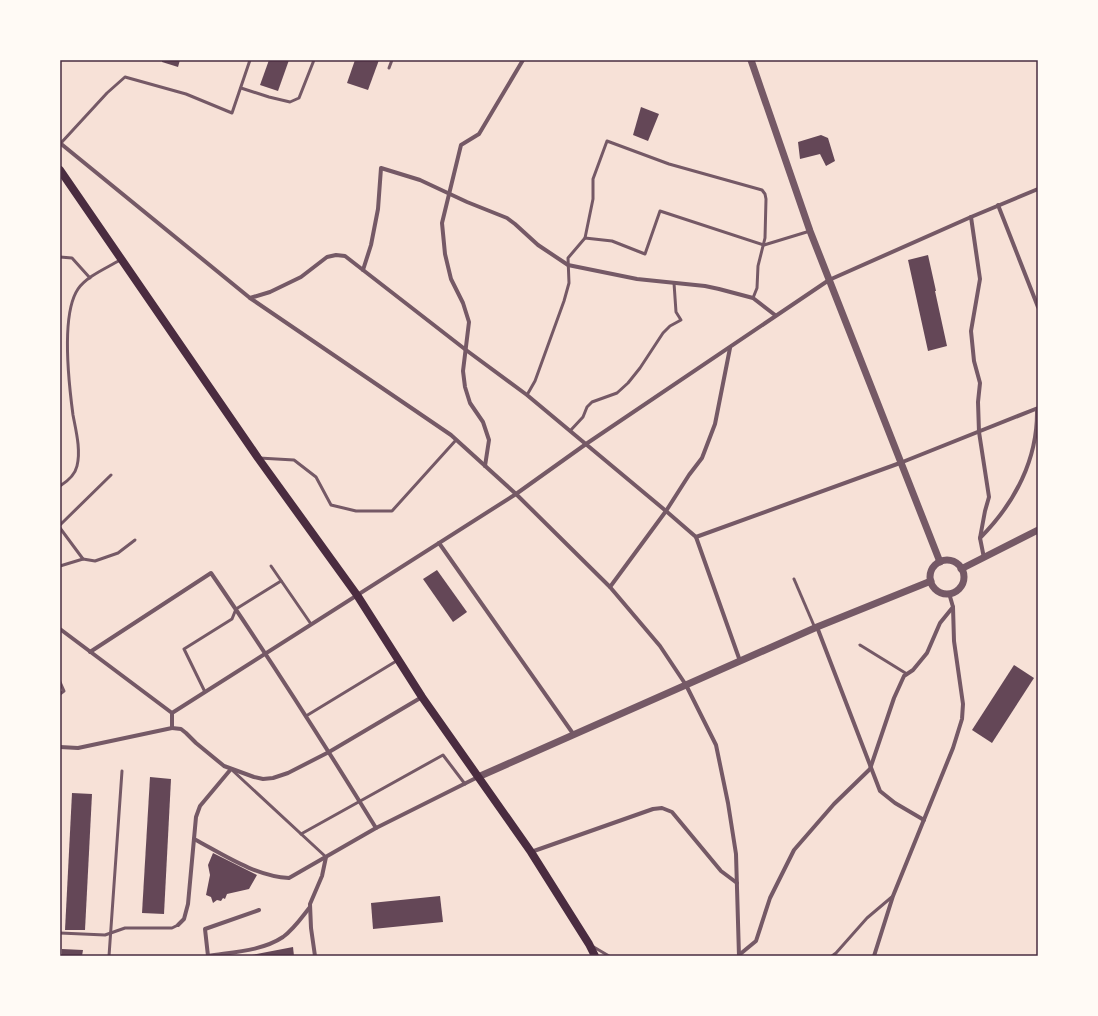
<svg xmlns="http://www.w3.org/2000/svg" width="1098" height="1016" font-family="Rubik,sans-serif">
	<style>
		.building { fill: #644757 }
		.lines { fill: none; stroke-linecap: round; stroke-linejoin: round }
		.service { stroke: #755966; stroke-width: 3 }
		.minor { stroke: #755966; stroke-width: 4 }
		.tertiary { stroke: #755966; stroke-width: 7 }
		.secondary { stroke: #4a2c40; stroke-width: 8 }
		.neatline { fill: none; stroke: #4a2c40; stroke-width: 1.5 }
	</style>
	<rect width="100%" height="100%" fill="#f7e1d7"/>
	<g class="building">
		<polygon points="162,60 180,60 178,67 162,62"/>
		<polygon points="269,60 289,60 278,91 260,85"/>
		<polygon points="355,60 379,60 368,90 347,83"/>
		<polygon points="641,107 659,114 648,141 633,135"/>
		<polygon points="821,135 828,138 835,161 826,166 820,154 800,159 798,142"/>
		<polygon points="928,255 936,291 935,291 947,346 928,351 908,260"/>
		<polygon points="437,570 467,612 453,622 423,579"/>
		<polygon points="1014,665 1034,678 992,743 972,730"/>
		<polygon points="150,777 171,779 164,914 142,913"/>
		<polygon points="72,793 92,794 85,930 65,930"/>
		<polygon points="213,853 257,875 249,889 227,894 225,899 223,898 221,901 217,900 213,903 211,897 206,895 210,875 208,865"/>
		<polygon points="440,896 443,922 373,929 371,903"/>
		<polygon points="293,947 294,956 252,956 252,955"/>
		<polygon points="62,949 83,950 82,956 62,956"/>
	</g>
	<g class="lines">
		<g class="service">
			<polyline points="389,68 392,60"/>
			<polyline points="241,88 269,97 290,102 299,98 314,60"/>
			<polyline points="61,143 107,93 125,77 186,94 232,113 250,60"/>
			<polyline points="585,238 612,241 645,254 660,211 764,245 810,231"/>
			<polyline points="60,257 72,258 90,278"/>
			<polyline points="527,395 535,381 564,301 569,283 568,258 585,238 593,199 593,179 607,141 669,164 762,190 765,194 766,199 765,238 758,266 757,288 753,298"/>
			<polyline points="570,431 583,417 587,407 592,402 617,393 628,383 640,368 663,333 670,326 681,320 676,312 674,283"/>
			<polyline points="259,458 294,460 316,477 331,505 356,511 392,511 456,440"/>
			<path d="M60,486C68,481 75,475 77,466C81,450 76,431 73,415C69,385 61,314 78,289C87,276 107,268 120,260"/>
			<polyline points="60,525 111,475"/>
			<polyline points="60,528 83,559 60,566"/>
			<polyline points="83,559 95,561 118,553 135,540"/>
			<polyline points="271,566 311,624"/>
			<polyline points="794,579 815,628"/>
			<polyline points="860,645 907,674"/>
			<polyline points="60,682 64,691 60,694"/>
			<polyline points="205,692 184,649 232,619 236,609 281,581"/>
			<polyline points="306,716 398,660"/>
			<polyline points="232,770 326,857"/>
			<polyline points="301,834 443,755 465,784"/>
			<polyline points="60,933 105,935 125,928 172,928 178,925"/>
			<polyline points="592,946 609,956"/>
			<polyline points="109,956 122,771"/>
			<polyline points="832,956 836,953 867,918 893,896"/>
		</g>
		<g class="minor">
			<polyline points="60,143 250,298 451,435 516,494 610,587 660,646 686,685 716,745 728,803 736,854 739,956"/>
			<polyline points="998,205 1038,307"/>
			<polyline points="971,217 980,279 971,331 974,361 980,383 978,402 979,432 989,497 985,511 980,538"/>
			<polyline points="363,270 371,245 378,209 381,168 420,180 467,202 507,218 515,224 538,245 568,265 637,279 705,286 719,289 753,298 775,315"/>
			<polyline points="250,298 270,292 301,277 327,257 336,255 345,256 466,350 527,395 666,511 696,537 740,661"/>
			<polyline points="485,466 489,440 483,422 470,403 465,387 463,371 469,322 463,303 451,279 445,254 442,223 461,145 479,134 523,60"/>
			<polyline points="696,537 900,463 1038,408"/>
			<polyline points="439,543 574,735"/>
			<path d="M984,558L980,538C1015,503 1038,459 1037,409"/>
			<polyline points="610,587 666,511 689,475 702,458 715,424 730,348"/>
			<polyline points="817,627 880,791 895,803 924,820"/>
			<polyline points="60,629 172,713 516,494 586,444 829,280 971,217 1038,189"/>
			<path d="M90,652L211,573C269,657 323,742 376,828"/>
			<polyline points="172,713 172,728 181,729 186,733 196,743 224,766 254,777 263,779 273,778 288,773 329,752 422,697"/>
			<polyline points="60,747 78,748 172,728"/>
			<path d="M194,839C224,855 255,876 289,878L376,828L478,777"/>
			<polyline points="531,852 653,809 662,808 672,812 721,871 737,883"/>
			<path d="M259,910L205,929L208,956C233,952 262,951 283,937C294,929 302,917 310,907"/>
			<polyline points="178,925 184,919 188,904 196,817 200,806 231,769"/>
			<polyline points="739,955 756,941 770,898 794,850 834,804 870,769 894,698 904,676 913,670 927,653 940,623 953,607 949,593"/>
			<polyline points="315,956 311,928 310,904 322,876 326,857"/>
			<polyline points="874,956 893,896 953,748 962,719 963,704 954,641 953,607"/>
		</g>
		<g class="tertiary">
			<polyline points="751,60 810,231 940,562"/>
			<circle cx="947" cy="577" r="17"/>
			<polyline points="961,569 1038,530"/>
			<polyline points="478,777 817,627 931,581"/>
		</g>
		<polyline class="secondary" points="60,170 258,458 357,595 422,697 531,852 589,944 595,956"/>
	</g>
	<rect width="1098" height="1016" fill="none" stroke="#fffaf5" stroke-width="122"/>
	<rect x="61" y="61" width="976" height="894" class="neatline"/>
</svg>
